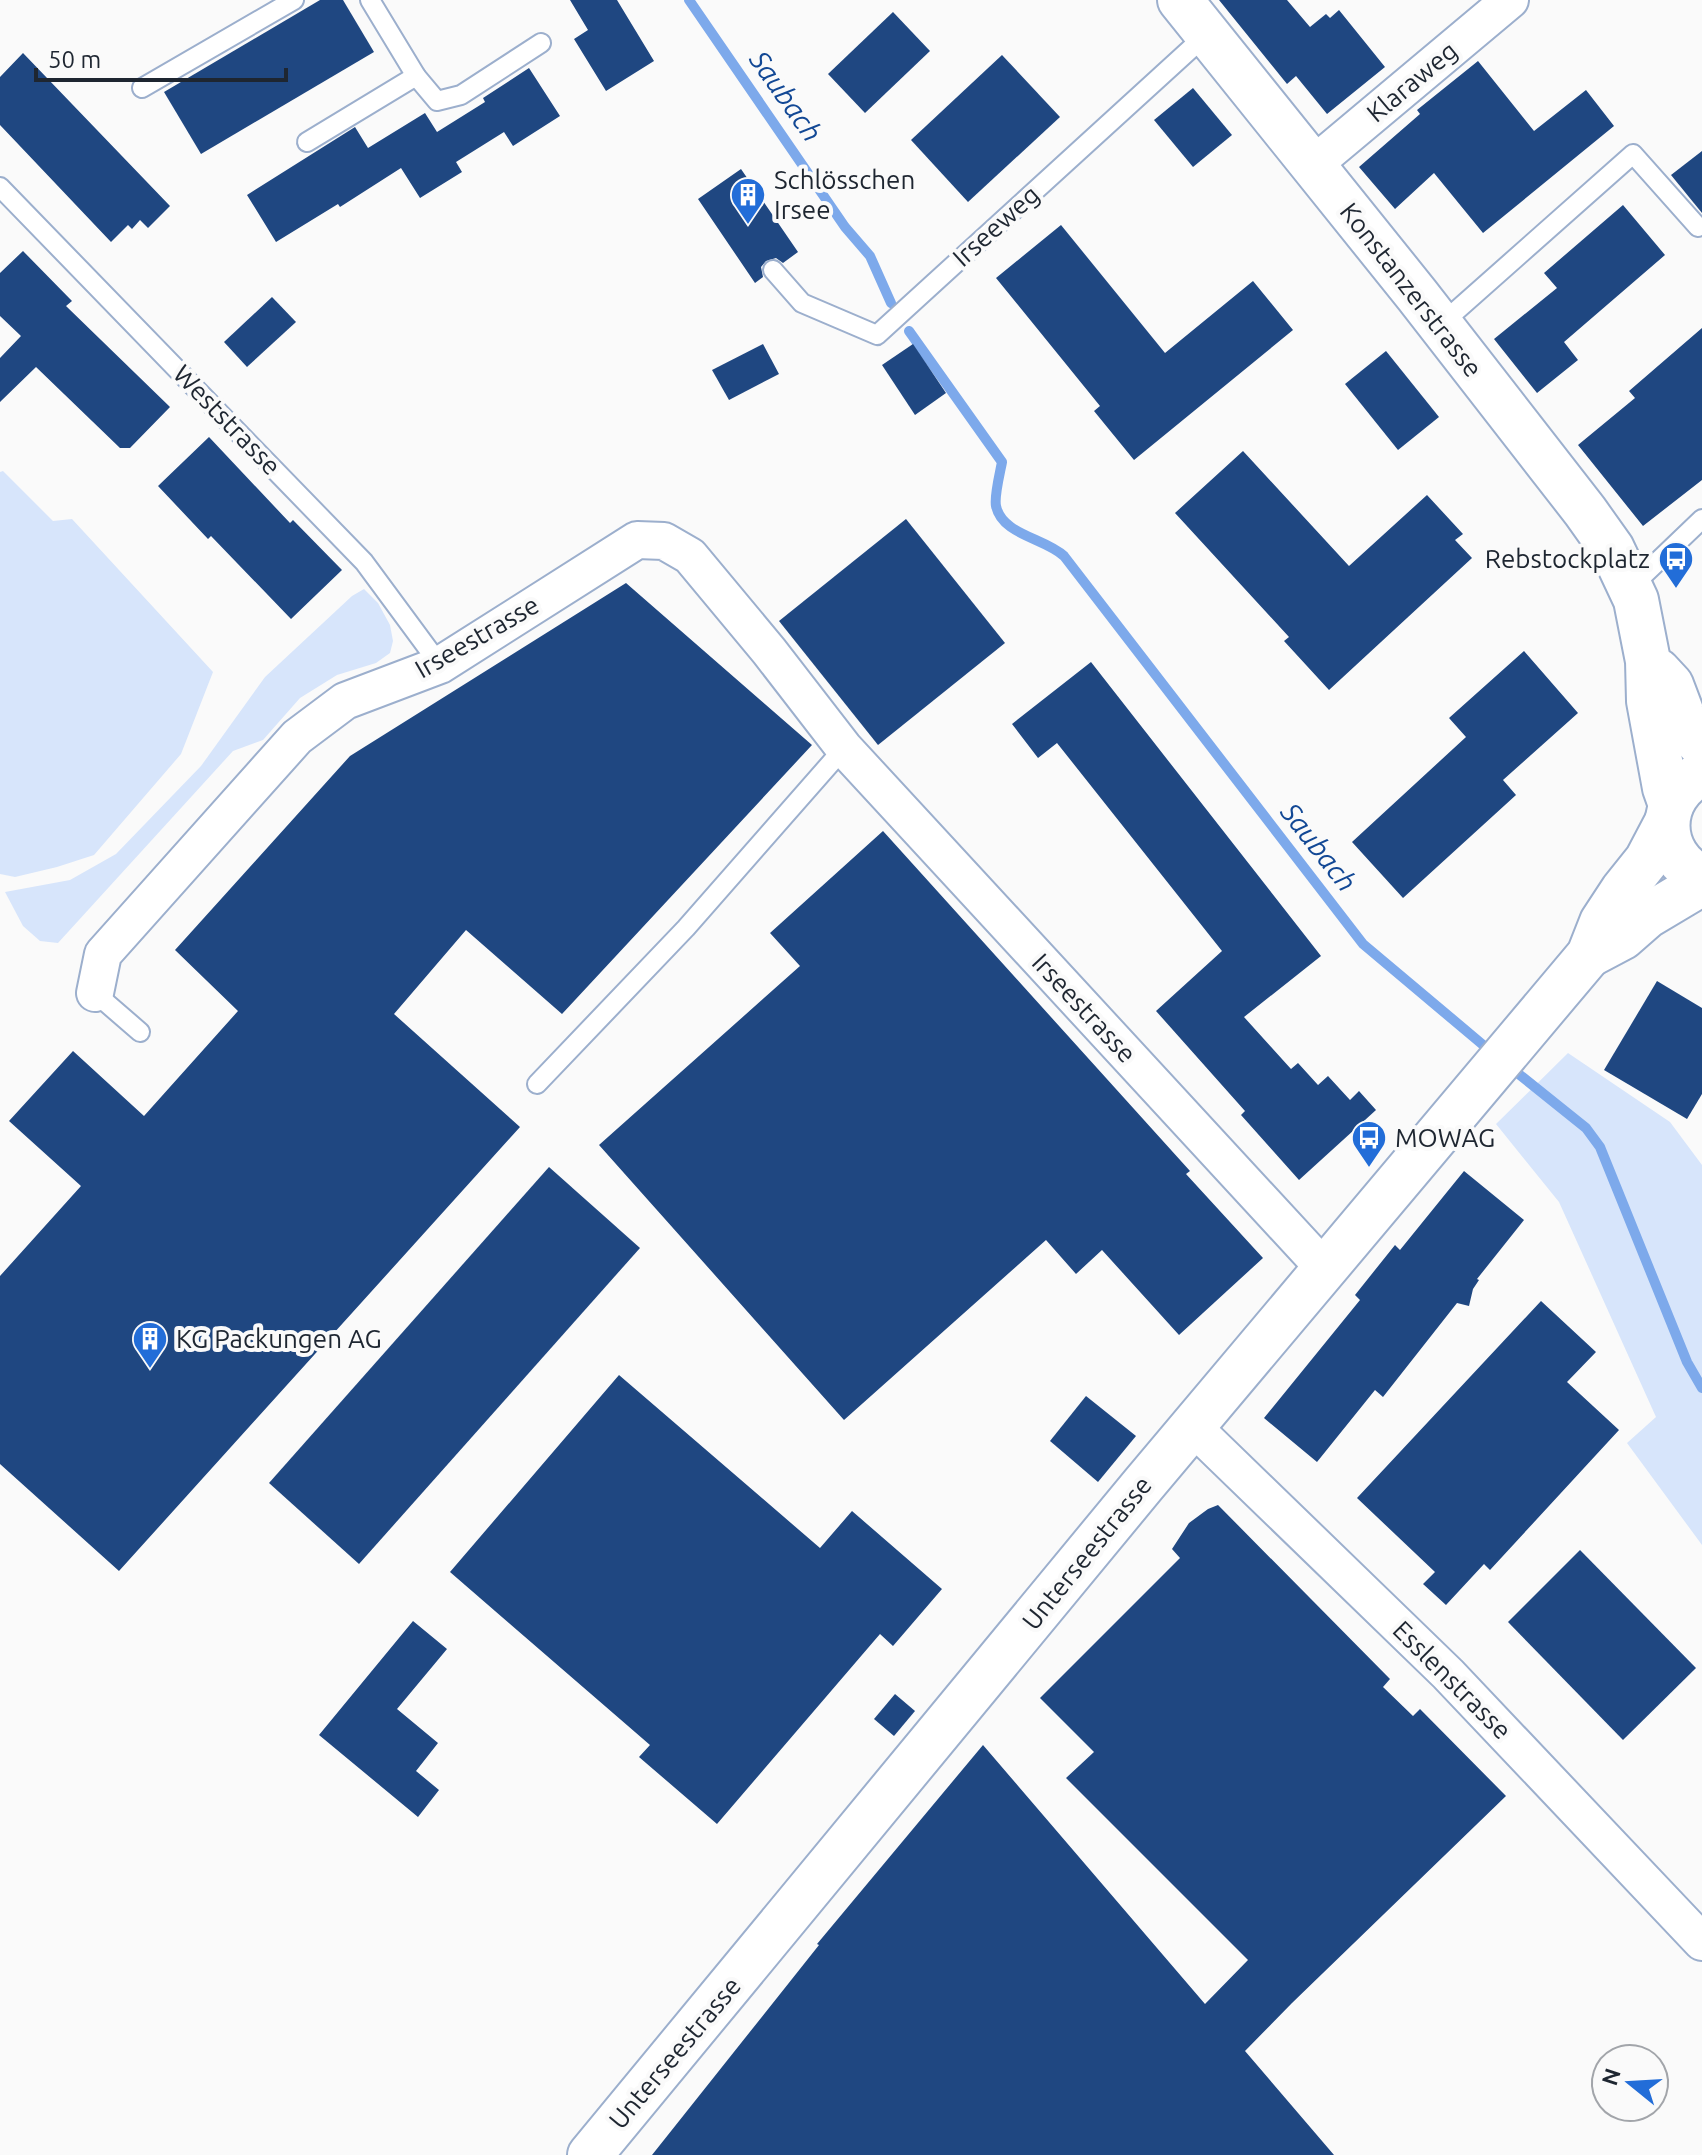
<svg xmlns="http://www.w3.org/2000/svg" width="1702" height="2155" font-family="Ubuntu,sans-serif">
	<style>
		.green { fill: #d7e5fb }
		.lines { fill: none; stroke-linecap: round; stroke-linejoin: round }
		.stream { stroke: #7da9eb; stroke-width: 10 }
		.building { fill: #1f4781 }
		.service-casing { stroke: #9cafcd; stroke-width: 22 }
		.minor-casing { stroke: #9cafcd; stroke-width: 40 }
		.tertiary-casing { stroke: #9cafcd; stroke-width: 48 }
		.primary-casing { stroke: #9cafcd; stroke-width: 48 }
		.service { stroke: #fff; stroke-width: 18 }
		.minor { stroke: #fff; stroke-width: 36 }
		.tertiary { stroke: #fff; stroke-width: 44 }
		.primary { stroke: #fff; stroke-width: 44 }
		.labels { text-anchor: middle; stroke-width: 8; stroke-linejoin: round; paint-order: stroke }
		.street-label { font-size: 26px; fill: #1e2631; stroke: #fafafa }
		.poi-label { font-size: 26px; fill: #1e2631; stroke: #fafafa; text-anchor: start }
		.water-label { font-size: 28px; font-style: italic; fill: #124895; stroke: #fafafa }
	</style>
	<rect width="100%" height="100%" fill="#fafafa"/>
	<g class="green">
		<polygon points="3,471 53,521 72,519 213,672 181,754 94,855 57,867 15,877 0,874 0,472"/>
		<polygon points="364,589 378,603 390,625 393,641 390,653 376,663 337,675 300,698 263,740 233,751 58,943 40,941 23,926 5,892 70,880 116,854 201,766 265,677 352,596"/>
		<polygon points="1568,1053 1670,1122 1702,1165 1702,1545 1627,1443 1656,1417 1559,1202 1496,1124"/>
	</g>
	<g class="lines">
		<g class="stream">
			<polyline points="689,0 845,227 870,256 891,303"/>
			<path d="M909,331L1002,462C1000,473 994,496 996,506C1002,535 1045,538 1064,556L1363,944L1495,1055"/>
			<polyline points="1510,1067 1586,1128 1600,1147 1687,1362 1702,1388"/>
		</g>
	</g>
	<g class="building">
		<polygon points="320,0 343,0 374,52 201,154 164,92"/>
		<polygon points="570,0 617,0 654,61 606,91 574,39 588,30"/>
		<polygon points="1219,0 1287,0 1310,27 1326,14 1330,18 1339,10 1385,67 1327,114 1296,76 1287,84"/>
		<polygon points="893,12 930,51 865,113 828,74"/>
		<polygon points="23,53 170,206 148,228 140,220 132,229 128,225 111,242 0,125 0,77"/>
		<polygon points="1002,55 1060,117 968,202 911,140"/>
		<polygon points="1478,61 1534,131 1586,90 1614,126 1483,233 1434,173 1395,209 1359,167 1420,114 1417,110"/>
		<polygon points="529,68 560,116 513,146 504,132 456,162 462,172 420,198 401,168 340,207 338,204 276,242 247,195 355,127 368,148 425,113 437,132 485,102 483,98"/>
		<polygon points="1193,88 1232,135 1193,167 1154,120"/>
		<polygon points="1702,151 1702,213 1671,175"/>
		<polygon points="741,169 798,252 783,263 776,258 766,261 761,267 763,277 755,283 698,199"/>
		<polygon points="1623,205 1665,255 1564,342 1578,360 1537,393 1494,339 1557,288 1544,273"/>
		<polygon points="1061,225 1165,353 1253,281 1293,330 1134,460 1094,411 1100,406 996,278"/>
		<polygon points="23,251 72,301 66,306 170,407 130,448 120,448 36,367 0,402 0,358 21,336 0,316 0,273"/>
		<polygon points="272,297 296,322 247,367 224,342"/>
		<polygon points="1702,328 1702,480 1643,526 1578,445 1635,398 1629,391"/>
		<polygon points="763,344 779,374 729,400 712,370"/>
		<polygon points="913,344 946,393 915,415 882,365"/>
		<polygon points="1386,351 1439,417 1398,450 1345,384"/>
		<polygon points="209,437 290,523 293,520 342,570 291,619 211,536 208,539 158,486"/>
		<polygon points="1243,451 1349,566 1427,495 1463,534 1455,540 1472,558 1329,690 1284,641 1289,637 1175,513"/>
		<polygon points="906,519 1005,643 878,745 779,621"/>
		<polygon points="626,583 812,745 562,1014 466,930 394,1014 520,1127 119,1571 0,1464 0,1276 81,1186 9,1121 73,1051 144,1116 238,1011 175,950 350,756"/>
		<polygon points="1524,651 1578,713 1503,780 1516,795 1403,898 1352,842 1466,737 1449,718"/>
		<polygon points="1091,662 1321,956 1244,1017 1291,1069 1298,1063 1318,1085 1328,1076 1350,1100 1359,1091 1376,1110 1299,1180 1241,1115 1245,1111 1156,1011 1222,951 1057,743 1038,758 1012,724"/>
		<polygon points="883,831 1190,1171 1186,1174 1263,1258 1179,1335 1102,1250 1076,1274 1046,1240 844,1420 599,1145 800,966 770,933"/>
		<polygon points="1657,981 1702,1008 1702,1094 1687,1119 1604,1070"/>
		<polygon points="549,1167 640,1248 359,1564 269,1483"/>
		<polygon points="1464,1171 1524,1220 1477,1279 1479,1280 1473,1289 1469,1306 1457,1303 1383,1397 1375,1390 1317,1462 1264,1418 1360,1300 1355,1295 1395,1245 1400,1250"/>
		<polygon points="1541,1301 1596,1352 1567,1382 1619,1430 1490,1570 1484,1564 1446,1605 1423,1584 1435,1572 1357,1498"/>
		<polygon points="619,1375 820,1548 852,1511 942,1589 893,1646 880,1634 717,1824 639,1757 650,1745 450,1572"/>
		<polygon points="1086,1396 1136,1436 1098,1482 1050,1441"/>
		<polygon points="1218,1505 1390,1679 1383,1687 1413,1716 1420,1709 1506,1796 1292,2003 1245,2051 1334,2155 652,2155 819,1945 817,1944 983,1745 1205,2004 1248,1960 1066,1778 1094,1752 1040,1698 1180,1558 1172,1549 1189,1523 1208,1509"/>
		<polygon points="1580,1550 1696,1668 1623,1740 1508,1622"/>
		<polygon points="413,1621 447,1649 397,1709 438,1743 416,1771 439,1790 418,1817 319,1735"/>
		<polygon points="895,1694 915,1711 894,1736 874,1719"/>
	</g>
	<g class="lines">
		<defs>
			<g id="service">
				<polyline points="370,0 416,76 437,101 461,95 541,43"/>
				<polyline points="142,88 294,0"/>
				<polyline points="307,142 416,76"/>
				<polyline points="0,187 364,562 440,665"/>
				<polyline points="773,270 802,303 877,335 1208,33"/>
				<polyline points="1439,326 1633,154 1698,227"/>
				<polyline points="1631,587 1702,519"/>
				<polyline points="95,993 140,1032"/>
				<polyline points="537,1084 686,928 844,748"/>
			</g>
			<g id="minor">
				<polyline points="1313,165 1510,0"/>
				<polyline points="95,993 103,954 297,737 345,701 440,665 637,540 664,541 690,556 769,651 844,748 1324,1268"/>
				<polyline points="1192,1426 1448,1674 1702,1942"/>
			</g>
			<g id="tertiary">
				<polyline points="1589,955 1623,937 1647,916 1702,883"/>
				<polyline points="590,2155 1143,1485 1589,955 1602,922 1623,890 1647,860 1667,822"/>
			</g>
			<g id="primary">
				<polyline points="1180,0 1417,295 1585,511 1612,549 1636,600 1648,661 1649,701 1665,788 1671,805"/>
				<polyline points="1658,671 1671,685 1682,714 1692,735 1702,746"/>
				<path d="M1702,774C1656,795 1656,856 1702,877"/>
			</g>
		</defs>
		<use href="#service" class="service-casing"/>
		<use href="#minor" class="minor-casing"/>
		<use href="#tertiary" class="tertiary-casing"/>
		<use href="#primary" class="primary-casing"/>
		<use href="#service" class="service"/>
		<use href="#minor" class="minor"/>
		<use href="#tertiary" class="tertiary"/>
		<use href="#primary" class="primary"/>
	</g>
	<defs>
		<symbol id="building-pin" viewBox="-11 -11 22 30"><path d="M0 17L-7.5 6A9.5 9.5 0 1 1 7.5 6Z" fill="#226dd8" stroke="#fafafa"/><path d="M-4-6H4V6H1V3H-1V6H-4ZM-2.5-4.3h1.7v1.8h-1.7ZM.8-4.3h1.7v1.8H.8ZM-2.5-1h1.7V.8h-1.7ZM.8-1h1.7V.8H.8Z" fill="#fff"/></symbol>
		<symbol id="bus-pin" viewBox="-11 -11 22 30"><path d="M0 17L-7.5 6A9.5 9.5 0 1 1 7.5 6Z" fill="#226dd8" stroke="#fafafa"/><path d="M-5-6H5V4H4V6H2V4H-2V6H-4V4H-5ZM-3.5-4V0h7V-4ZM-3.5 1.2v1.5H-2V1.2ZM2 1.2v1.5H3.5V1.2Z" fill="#fff"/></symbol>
	</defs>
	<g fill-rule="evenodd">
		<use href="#building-pin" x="728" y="175" width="40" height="54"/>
		<use href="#bus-pin" x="1656" y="539" width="40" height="54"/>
		<use href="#bus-pin" x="1349" y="1118" width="40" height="54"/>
		<use href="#building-pin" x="130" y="1319" width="40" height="54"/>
	</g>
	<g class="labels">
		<g class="street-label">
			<text transform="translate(1412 82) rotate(-40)" y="9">Klaraweg</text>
			<text transform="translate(996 226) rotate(-42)" y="9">Irseeweg</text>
			<text transform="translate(1411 290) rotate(52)" y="9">Konstanzerstrasse</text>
			<text transform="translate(227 420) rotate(46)" y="9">Weststrasse</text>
			<text transform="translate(477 637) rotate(-30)" y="9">Irseestrasse</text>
			<text transform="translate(1084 1008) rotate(47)" y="9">Irseestrasse</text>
			<text transform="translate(1087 1553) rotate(-51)" y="9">Unterseestrasse</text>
			<text transform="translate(1452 1680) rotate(45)" y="9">Esslenstrasse</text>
			<text transform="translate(675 2053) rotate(-50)" y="9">Unterseestrasse</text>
		</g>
		<g class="poi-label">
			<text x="774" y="189">Schlösschen<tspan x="774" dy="30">Irsee</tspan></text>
			<text x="1650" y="568" text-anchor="end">Rebstockplatz</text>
			<text x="1395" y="1147">MOWAG</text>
			<text x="176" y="1348">KG Packungen AG</text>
		</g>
		<g class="water-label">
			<text transform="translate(786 96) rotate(55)" y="10">Saubach</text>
			<text transform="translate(1319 847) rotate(52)" y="10">Saubach</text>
		</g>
	</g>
	<g transform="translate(1630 2083) rotate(288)"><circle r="38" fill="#fafafa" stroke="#a2a5aa" stroke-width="2"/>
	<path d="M0-6L14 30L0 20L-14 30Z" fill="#226dd8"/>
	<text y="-12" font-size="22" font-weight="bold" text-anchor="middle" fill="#1e2631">N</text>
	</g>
	<path d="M36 68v12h250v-12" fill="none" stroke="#1e2631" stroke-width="4"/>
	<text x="48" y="68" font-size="24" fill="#1e2631" stroke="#fafafa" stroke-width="6" paint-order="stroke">50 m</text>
</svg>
